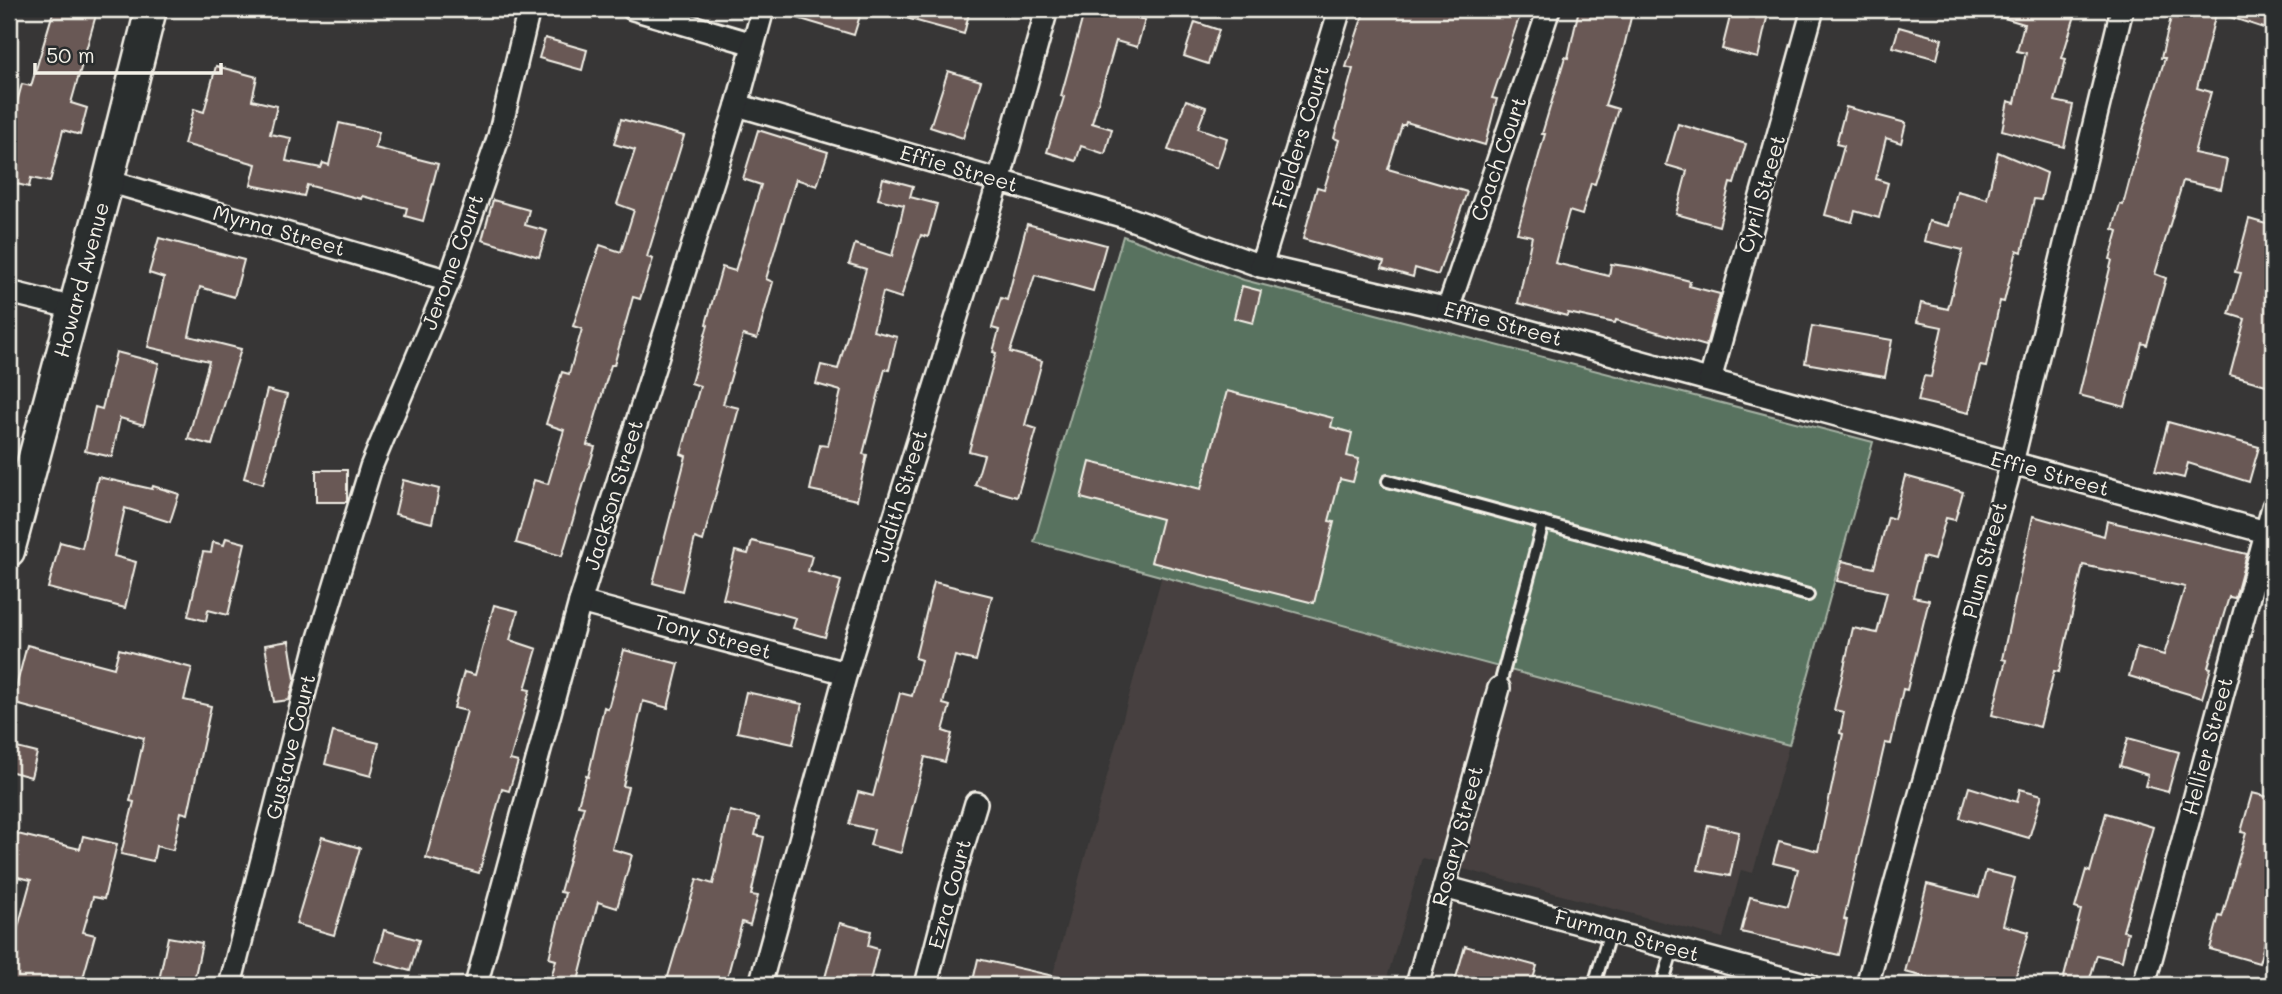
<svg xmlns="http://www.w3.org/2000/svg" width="2282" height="994" font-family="Mali,sans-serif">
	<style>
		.built { fill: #46403f }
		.green { fill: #58725f; stroke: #a6b2a4; stroke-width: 2 }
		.building { fill: #695854; stroke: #f4f1e8; stroke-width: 2 }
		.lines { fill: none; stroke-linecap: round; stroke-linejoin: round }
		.service-casing { stroke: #f4f1e8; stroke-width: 16 }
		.minor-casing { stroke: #f4f1e8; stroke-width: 26 }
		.secondary-casing { stroke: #f4f1e8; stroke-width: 35 }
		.service { stroke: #2a2d2e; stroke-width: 10 }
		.minor { stroke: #2a2d2e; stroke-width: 21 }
		.secondary { stroke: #2a2d2e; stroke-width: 30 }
		.labels { text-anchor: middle; stroke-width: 5; stroke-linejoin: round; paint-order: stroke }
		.street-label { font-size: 21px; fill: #f4f1e8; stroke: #2a2d2e }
	</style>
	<rect width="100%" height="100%" fill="#373636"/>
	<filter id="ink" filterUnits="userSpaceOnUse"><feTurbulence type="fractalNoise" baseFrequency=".0143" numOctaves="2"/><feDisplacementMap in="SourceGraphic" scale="14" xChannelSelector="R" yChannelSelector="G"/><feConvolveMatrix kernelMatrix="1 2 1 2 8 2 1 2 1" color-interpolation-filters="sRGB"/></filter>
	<g filter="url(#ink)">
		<polygon class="built" points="1162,575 1789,745 1753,873 1741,870 1723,938 1422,858 1385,985 1050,985"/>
		<polygon class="green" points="1123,236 1244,280 1873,442 1789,745 1034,542"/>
		<g class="building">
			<polygon points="54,9 74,9 96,15 71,103 87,108 80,135 63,130 50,182 31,178 29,187 9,182 9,131 22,84 31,86"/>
			<polygon points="784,9 862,9 854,35 784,14"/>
			<polygon points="896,9 970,9 964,34 895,15"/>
			<polygon points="1085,9 1136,9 1134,17 1145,20 1137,47 1116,41 1092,123 1112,129 1105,154 1081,146 1076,161 1047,152 1064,97 1061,96"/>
			<polygon points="1365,9 1522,9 1492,98 1497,99 1485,145 1406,122 1405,125 1402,125 1388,169 1467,192 1438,275 1415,268 1413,277 1382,268 1384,262 1303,239 1317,187 1324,189 1339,140 1334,138 1353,69 1346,67"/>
			<polygon points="1579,9 1633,9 1623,51 1605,105 1618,109 1595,184 1591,183 1582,215 1569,211 1555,263 1609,276 1611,264 1644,269 1690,281 1689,286 1720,294 1706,346 1616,320 1615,323 1568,313 1567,316 1518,303 1532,236 1517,233 1545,134 1542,134 1565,57 1568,58"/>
			<polygon points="1732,9 1769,9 1758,58 1722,49"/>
			<polygon points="1989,9 2077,9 2062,58 2066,59 2055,101 2073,105 2064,147 2002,130 2008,101 2015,103 2026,53 2017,51 2024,24 1988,13"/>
			<polygon points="2173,9 2217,9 2197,88 2211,92 2194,153 2227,160 2221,189 2183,181 2155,274 2166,278 2147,345 2142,343 2125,407 2079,395 2112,260 2110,259 2118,231 2113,229 2120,204 2123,205 2143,130 2165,58 2161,58"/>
			<polygon points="2218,9 2273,9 2273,31 2218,13"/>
			<polygon points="1195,22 1219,30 1208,64 1184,56"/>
			<polygon points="1899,27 1942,39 1937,59 1893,47"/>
			<polygon points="545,38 587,50 582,70 539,58"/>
			<polygon points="216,66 257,77 252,100 277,106 270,134 291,138 286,161 321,168 323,163 329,165 339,123 379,132 375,148 438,164 423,221 405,216 407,208 362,196 361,199 307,185 304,196 251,185 256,164 184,144 194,109 204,112"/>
			<polygon points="948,71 981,81 963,138 930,127"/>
			<polygon points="1186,100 1206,107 1198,128 1227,138 1217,168 1168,150"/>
			<polygon points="1846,107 1906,123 1901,143 1886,138 1876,179 1888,183 1879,218 1855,211 1852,222 1825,215 1844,146 1836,144"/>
			<polygon points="621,119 684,136 647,257 653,259 640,299 633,297 614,365 611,365 587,445 595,447 562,556 516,543 534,480 548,484 564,430 546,424 562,372 569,374 582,329 573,326 600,245 621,252 634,210 617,204 635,150 614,144"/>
			<polygon points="1678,124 1746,144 1734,184 1730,183 1719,226 1676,214 1687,171 1666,165"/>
			<polygon points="758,130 828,152 817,186 796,179 766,279 773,282 757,339 743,335 723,404 739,408 703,541 695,538 682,591 653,583 686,456 681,454 700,386 691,383 708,325 706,324 722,267 735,271 761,185 743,179"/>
			<polygon points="1998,152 2047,173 2041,200 2034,199 2022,252 2017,250 2004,302 2000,301 1986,367 1980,366 1969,413 1918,401 1924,376 1931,377 1942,327 1917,322 1921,303 1948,309 1963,250 1924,241 1929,221 1949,226 1957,191 1987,199"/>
			<polygon points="883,178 913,186 910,197 937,204 928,237 921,235 901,298 883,292 873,331 897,337 889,370 885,369 863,454 867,455 857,500 810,490 820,445 828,446 841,391 816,384 821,365 838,369 866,269 849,264 855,244 892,256 904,205 878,199"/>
			<polygon points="493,200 529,210 525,225 547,231 539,257 482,240"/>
			<polygon points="2249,219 2273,226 2273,387 2230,375 2245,319 2229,314 2241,273 2235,272"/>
			<polygon points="1027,224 1106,245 1093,291 1035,275 1010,352 1042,361 1025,425 1037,429 1017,497 975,485 984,455 969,451 996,353 993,352 999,330 992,328 1001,298 1007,300"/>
			<polygon points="159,238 244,260 234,297 200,287 189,336 241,349 212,445 188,439 209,361 148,347 164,278 149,273"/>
			<polygon points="1242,286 1261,291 1253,323 1234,318"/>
			<polygon points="1812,326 1892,340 1885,377 1805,363"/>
			<polygon points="116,352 159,363 144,425 120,418 112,457 85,451 95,407 102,409"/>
			<polygon points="267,390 287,395 263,484 244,478"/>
			<polygon points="1227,391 1333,418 1331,427 1352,433 1347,456 1359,459 1353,482 1340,479 1329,521 1334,522 1314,603 1151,562 1162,519 1081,498 1090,462 1201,489"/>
			<polygon points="2168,422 2259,447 2249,482 2188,463 2184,478 2155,471"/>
			<rect x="316" y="470" width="31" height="32"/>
			<polygon points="1905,476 1963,492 1955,520 1946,518 1934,560 1923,557 1913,597 1929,600 1907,690 1903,689 1891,744 1885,743 1844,919 1847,920 1839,955 1741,932 1750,897 1788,906 1798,869 1773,863 1779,841 1818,851 1843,734 1840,733 1844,712 1834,710 1853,628 1877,633 1887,592 1837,581 1842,561 1874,568 1888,517 1894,519"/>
			<polygon points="98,477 152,489 153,486 179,494 170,522 125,508 114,556 136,562 125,608 48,588 60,542 82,548"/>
			<polygon points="403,480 439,489 432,523 395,514"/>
			<polygon points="2033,516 2104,536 2107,521 2247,554 2235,598 2229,597 2208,667 2211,668 2202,698 2129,676 2137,647 2164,655 2185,587 2083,565 2059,672 2054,671 2040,727 1992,715 2006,660 2002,659"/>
			<polygon points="226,538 245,543 228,615 208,610 206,621 188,616 203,552 211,553 213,542 224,545"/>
			<polygon points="752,541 812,556 808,571 841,581 825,637 793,628 796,618 723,599 735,551 748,554"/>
			<polygon points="934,582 992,596 976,661 955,656 943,704 950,706 943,731 952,734 945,762 925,757 901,853 870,845 874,830 849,824 858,792 873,796 900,693 912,696 921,660 915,658"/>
			<polygon points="494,605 518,611 510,640 537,649 525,689 530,690 510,760 518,762 509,791 502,789 479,873 426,858 467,711 454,708 464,672 475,675"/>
			<polygon points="289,641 295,679 289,700 274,702 265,645"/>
			<polygon points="27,645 114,668 119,649 192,668 184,700 211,706 188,814 181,812 173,850 156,846 153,861 121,854 134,802 130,801 144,738 12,703"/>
			<polygon points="624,650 679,664 668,708 643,701 623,786 628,787 612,849 632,855 617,908 598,902 577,985 549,985 556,960 549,958 565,893 560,892 584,806 578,805 586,776 588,777 604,707 608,709"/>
			<polygon points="746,692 802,704 793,744 737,732"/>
			<polygon points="333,732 379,743 371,776 325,764"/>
			<polygon points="2128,738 2179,752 2168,792 2145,786 2148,775 2120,766"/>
			<polygon points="9,746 37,753 31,777 9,771"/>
			<polygon points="1969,787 2017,802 2020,789 2042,795 2029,838 1960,818"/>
			<polygon points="2252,793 2273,798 2273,912 2259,963 2210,949 2219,916 2222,917 2246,833 2241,832"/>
			<polygon points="730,811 759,818 755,835 764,837 751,895 758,896 750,925 742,922 725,985 685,985 667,980 697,879 713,884"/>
			<polygon points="2106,813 2153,827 2123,931 2128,932 2122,961 2097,955 2088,985 2062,985 2081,910 2075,908 2086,870 2090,872"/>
			<polygon points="1708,825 1739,832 1730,876 1698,870"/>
			<polygon points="9,832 80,849 83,836 117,844 104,899 93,897 83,932 95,935 81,985 9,985 9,960 31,880 9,875"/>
			<polygon points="322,837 360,848 334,935 296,924"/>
			<polygon points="1986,871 2015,878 2003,925 2029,932 2013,985 1957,985 1905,972 1927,884 1979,897"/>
			<polygon points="840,923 871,931 868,946 878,949 869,985 823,985"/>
			<polygon points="384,930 419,940 410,971 375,961"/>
			<polygon points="168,937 202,943 193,985 158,985"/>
			<polygon points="1465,946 1537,966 1531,985 1454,985"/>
			<polygon points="978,959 1058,977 1057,985 972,985"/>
		</g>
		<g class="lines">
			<defs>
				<g id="service">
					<polyline points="1388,481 1808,595"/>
					<polyline points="1499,688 1543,523"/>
					<polyline points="1594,985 1610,931"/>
					<polyline points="1662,985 1673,948"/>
				</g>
				<g id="minor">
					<polyline points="633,9 753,44"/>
					<polyline points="737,105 1125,217 1261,266 1448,309 2273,534"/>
					<polyline points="108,181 449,281"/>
					<polyline points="1261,266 1340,9"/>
					<polyline points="9,292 74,308"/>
					<polyline points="1448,309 1549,9"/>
					<polyline points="1710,380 1813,9"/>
					<polyline points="580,602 846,673"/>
					<polyline points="1444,887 1809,985"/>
					<polyline points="230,985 316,648 371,467 449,281 499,136 529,9"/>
					<polyline points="476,985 580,602 737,105 763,9"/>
					<polyline points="760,985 846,673 999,181 1047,9"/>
					<polyline points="926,985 954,876 976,803"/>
					<polyline points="1417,985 1499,688"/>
					<polyline points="1867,985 2012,463 2122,9"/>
					<polyline points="2144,985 2273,507"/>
				</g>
				<polyline id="secondary" points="9,551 108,181 151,9"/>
			</defs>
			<use href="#service" class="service-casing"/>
			<use href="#minor" class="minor-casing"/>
			<use href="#secondary" class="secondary-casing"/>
			<use href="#service" class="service"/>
			<use href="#minor" class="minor"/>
			<use href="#secondary" class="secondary"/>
		</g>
	</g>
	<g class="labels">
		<g class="street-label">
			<text transform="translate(1301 137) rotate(-73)" y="7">Fielders Court</text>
			<text transform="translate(1499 159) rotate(-71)" y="7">Coach Court</text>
			<text transform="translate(959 169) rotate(16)" y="7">Effie Street</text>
			<text transform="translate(1762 194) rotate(-74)" y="7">Cyril Street</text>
			<text transform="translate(279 231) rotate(16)" y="7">Myrna Street</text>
			<text transform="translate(453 262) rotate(-70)" y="7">Jerome Court</text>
			<text transform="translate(82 280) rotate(-75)" y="7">Howard Avenue</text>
			<text transform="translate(1503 324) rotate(15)" y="7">Effie Street</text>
			<text transform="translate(2050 474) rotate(15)" y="7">Effie Street</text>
			<text transform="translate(614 495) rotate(-73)" y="7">Jackson Street</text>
			<text transform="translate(901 496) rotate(-73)" y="7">Judith Street</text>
			<text transform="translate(1985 560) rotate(-75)" y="7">Plum Street</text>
			<text transform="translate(713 637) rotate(15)" y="7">Tony Street</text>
			<text transform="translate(2208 746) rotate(-75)" y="7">Hellier Street</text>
			<text transform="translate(291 747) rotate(-76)" y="7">Gustave Court</text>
			<text transform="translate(1458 836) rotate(-75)" y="7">Rosary Street</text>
			<text transform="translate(950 894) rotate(-75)" y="7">Ezra Court</text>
			<text transform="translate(1627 936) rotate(15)" y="7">Furman Street</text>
		</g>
	</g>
	<rect width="2282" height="994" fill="none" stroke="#2a2d2e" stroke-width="35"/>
	<rect x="18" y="18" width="2247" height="959" fill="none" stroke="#f4f1e8" stroke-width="2.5" filter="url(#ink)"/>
	<path d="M35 63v10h186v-10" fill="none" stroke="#f4f1e8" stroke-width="3.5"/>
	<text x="46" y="63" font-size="21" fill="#f4f1e8" stroke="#2a2d2e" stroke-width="5" paint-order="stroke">50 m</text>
</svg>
